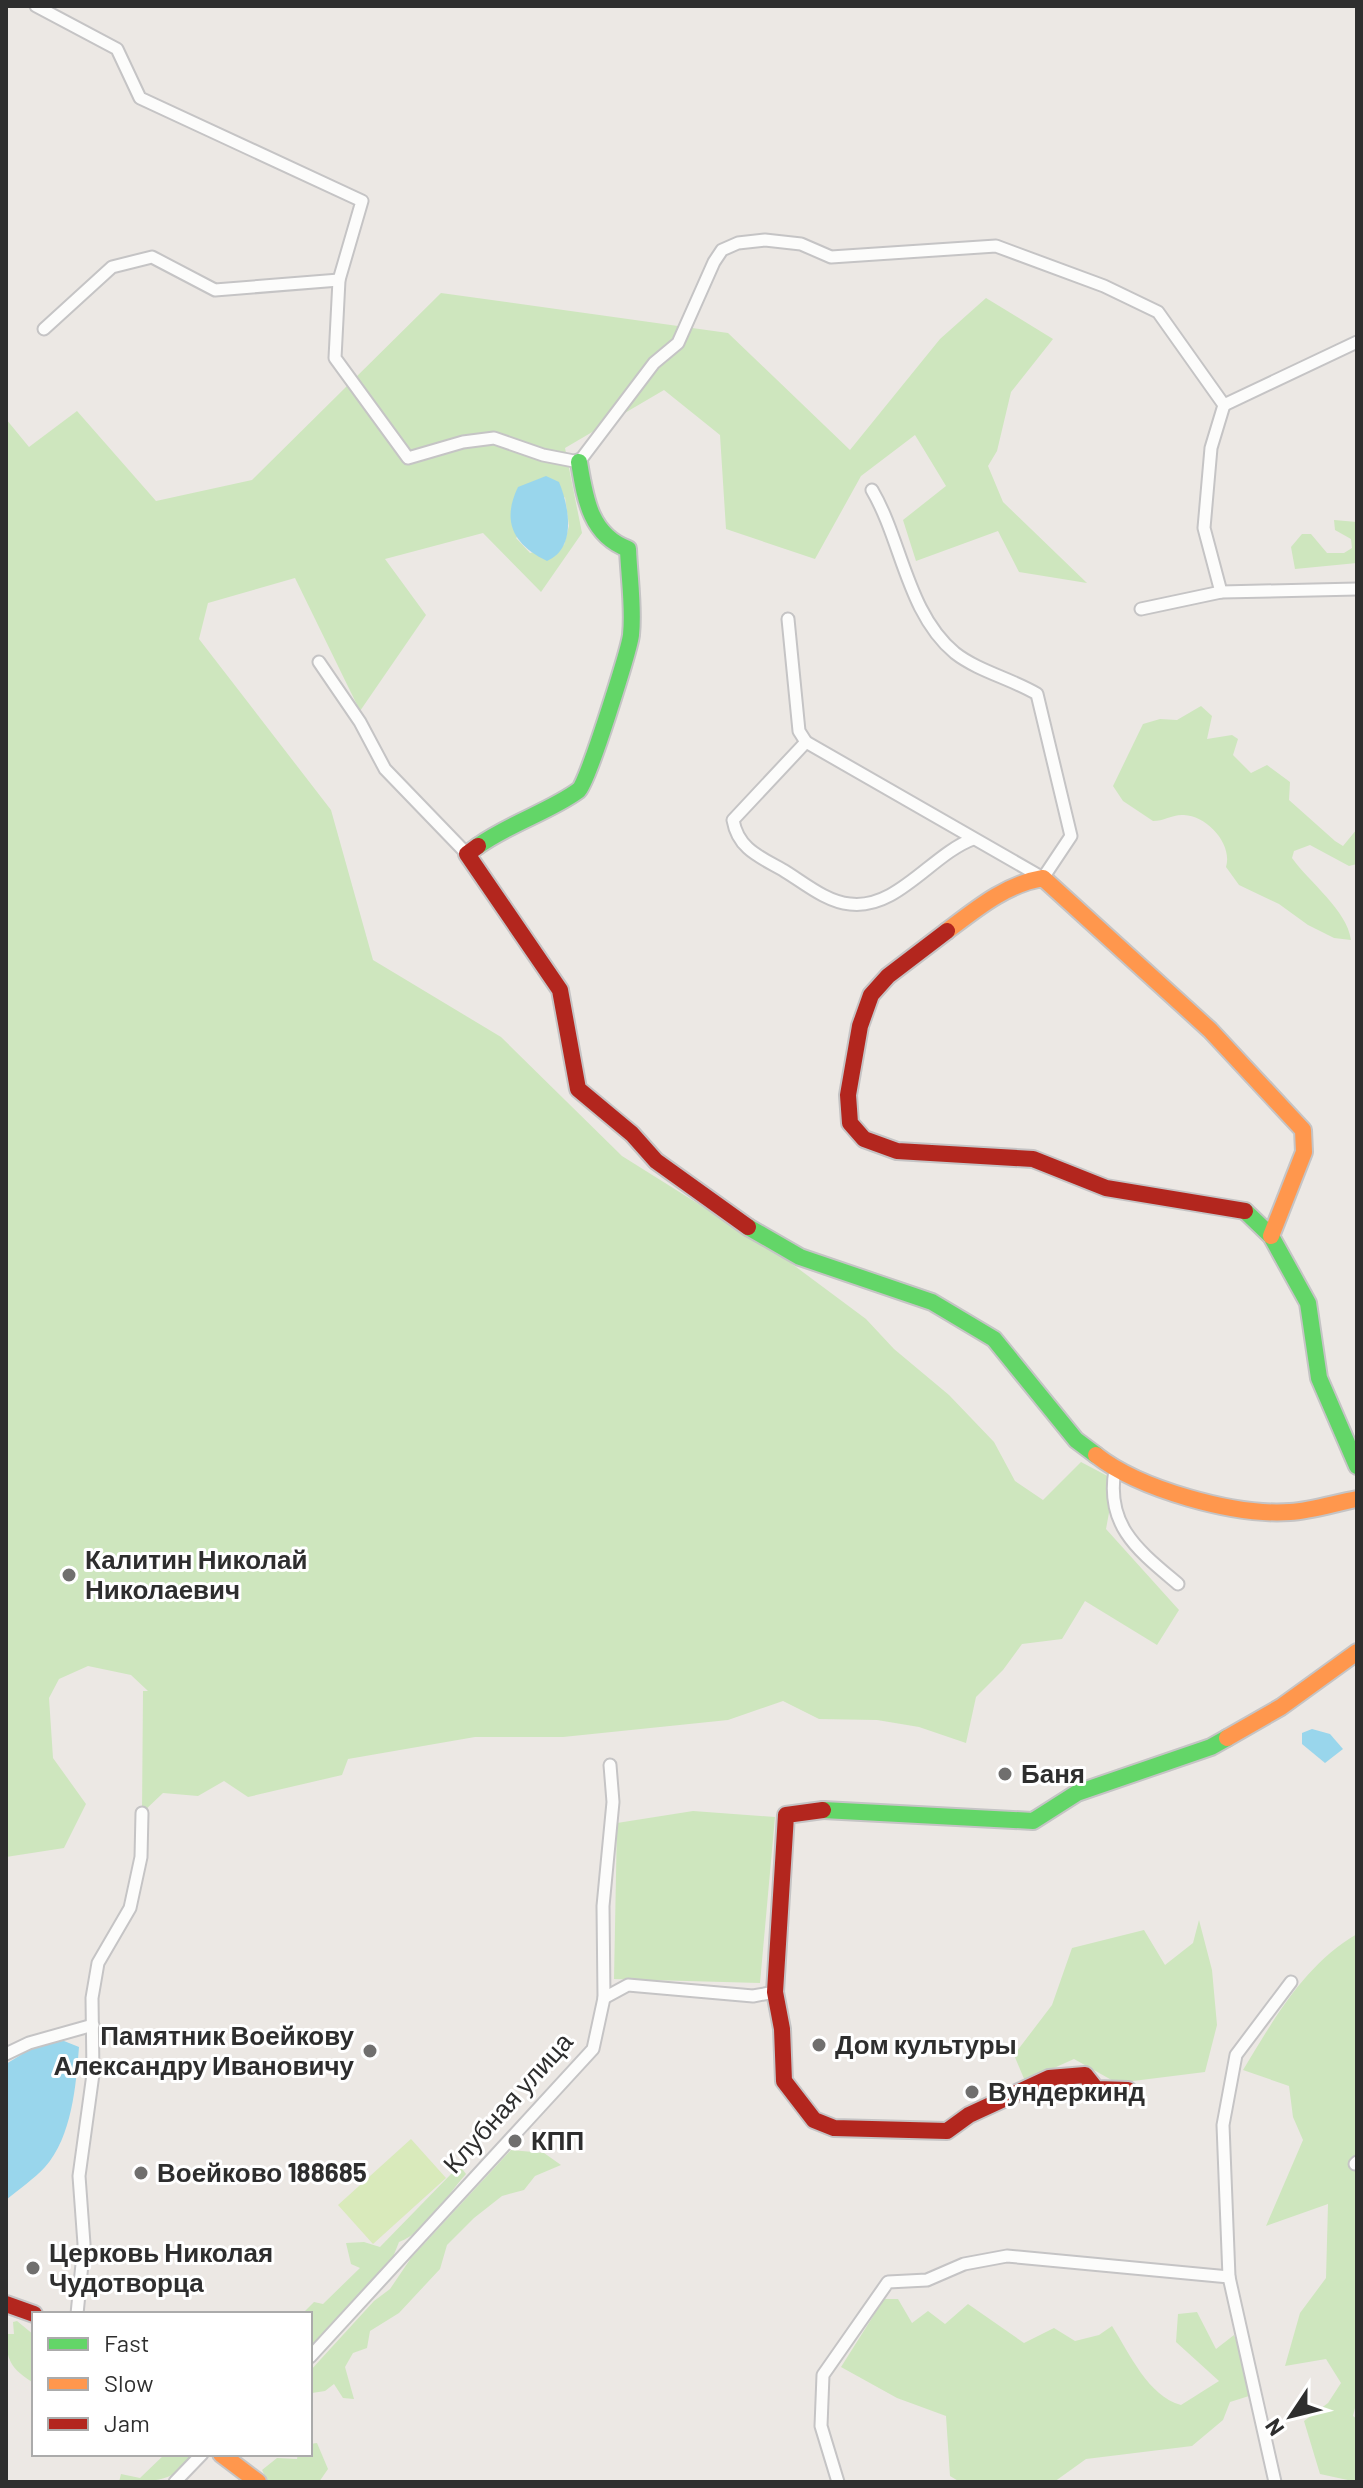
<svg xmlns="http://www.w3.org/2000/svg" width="1363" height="2488" font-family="Barlow,sans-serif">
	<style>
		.green { fill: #cee6be; fill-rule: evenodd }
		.pitch { fill: #d9eabb }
		.water { fill: #99d6ec }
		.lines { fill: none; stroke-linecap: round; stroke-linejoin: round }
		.street-casing { stroke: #c5c4c5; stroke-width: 15 }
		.fast-casing { stroke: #c5c4c5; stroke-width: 20 }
		.slow-casing { stroke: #c5c4c5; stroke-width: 20 }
		.jam-casing { stroke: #c5c4c5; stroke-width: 20 }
		.street { stroke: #fcfcfb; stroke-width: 11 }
		.fast { stroke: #63d668; stroke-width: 16 }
		.slow { stroke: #ff974d; stroke-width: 16 }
		.jam { stroke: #b3261e; stroke-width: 16 }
		.poi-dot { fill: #706f6e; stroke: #fff; stroke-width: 3 }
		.labels { text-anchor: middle; stroke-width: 6; stroke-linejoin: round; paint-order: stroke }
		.poi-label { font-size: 26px; font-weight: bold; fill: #2e2e2e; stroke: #fff; text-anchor: start }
		.street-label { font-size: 26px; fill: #2e2e2e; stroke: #fff }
	</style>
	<rect width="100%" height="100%" fill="#ece8e4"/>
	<g class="green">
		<path d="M441,293L728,333L850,450L940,339L986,298L1053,339L1011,392L997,451L988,466L1003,502L1087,583L1019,572L998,531L916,561L903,520L946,486L915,435L861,476L815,559L726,529L720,435L664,390L565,448L582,533L541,592L483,533L385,559L426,615L360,711L295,578L208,603L199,639L331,810L373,960L501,1037L622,1156L780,1255L866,1319L894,1349L949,1395L994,1442L1015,1481L1043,1500L1081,1462L1115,1480L1106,1529L1179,1610L1157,1645L1085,1601L1062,1639L1022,1644L1003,1670L976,1697L966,1743L919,1727L877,1720L819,1719L783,1701L728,1720L563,1737H475L348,1759L342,1775L248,1797L224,1781L198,1796L163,1793L142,1813L143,1691H148L131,1675L88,1666L59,1679L49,1698L53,1758L86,1804L64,1848L6,1857V419L29,447L77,411L156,501L252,480ZM565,497L569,526L564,545L530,553L516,538Z"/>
		<polygon points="1334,520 1357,522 1357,563 1295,569 1291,547 1302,534 1311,534 1327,553 1344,553 1352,548 1351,539 1335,530"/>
		<path d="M1201,706L1212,716L1207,739L1232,735L1238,739L1233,755L1251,773L1267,765L1290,782L1289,800L1335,841L1343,846L1357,829V864L1349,866L1310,845L1294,851L1292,858C1309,882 1347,910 1351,940L1334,938L1308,925L1279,904L1239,885L1226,867C1233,844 1207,816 1184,815C1173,814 1164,821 1153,821L1123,801L1113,786L1143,724L1160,719L1177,720Z"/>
		<polygon points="693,1811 775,1817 760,1983 614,1979 617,1823"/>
		<polygon points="1199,1920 1212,1970 1217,2025 1205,2072 1117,2083 1074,2059 1025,2081 1014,2055 1052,2005 1072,1948 1144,1930 1165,1965 1193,1943"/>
		<path d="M1357,1934V2400L1353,2416L1357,2419V2482L1320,2474L1304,2421L1328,2403L1341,2383L1326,2359L1285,2366L1300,2313L1326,2278L1328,2204L1266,2226L1303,2140L1293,2117L1289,2086L1243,2070C1274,2019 1304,1965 1357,1934Z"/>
		<polygon points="511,2150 544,2153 561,2165 535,2176 524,2190 502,2196 474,2218 447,2245 440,2269 399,2313 370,2331 367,2348 353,2353 345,2367 354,2399 343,2398 334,2384 325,2391 312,2393 310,2371 374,2301 390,2289 411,2258"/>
		<path d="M456,2161L466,2174C446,2196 428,2231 399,2242L393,2257L310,2349V2314H302L314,2302L323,2304L360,2268L351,2264L346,2243L364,2242L380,2247L453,2172L450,2164Z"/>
		<path d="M884,2299H898L912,2323L928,2311L945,2324L968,2304L1024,2343L1054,2328L1075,2341L1099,2335L1112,2326C1130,2354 1148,2396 1181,2405L1219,2381L1176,2342L1178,2314L1197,2312L1216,2349L1234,2335L1253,2385L1249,2396L1230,2402L1223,2420L1192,2446L1086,2459L1054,2482H960L950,2476L946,2416L897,2398L841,2367Z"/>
		<path d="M17,2321L34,2335V2383C11,2369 6,2360 6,2334H14L13,2322Z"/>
		<polygon points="317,2443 328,2469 319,2482 268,2482 262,2470 277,2458 297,2459 298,2454 310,2454 310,2444"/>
		<path d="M165,2454H193C178,2483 148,2482 119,2482L121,2474L140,2478Z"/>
	</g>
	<polygon class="pitch" points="411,2139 446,2178 373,2244 338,2205"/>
	<g class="water">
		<path d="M546,476L559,482C569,506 577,548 547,561C514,545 501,522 518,487Z"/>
		<polygon points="1312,1729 1330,1734 1343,1749 1325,1763 1302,1744 1302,1733"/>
		<path d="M64,2041L79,2047C76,2085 72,2137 45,2167C34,2179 19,2189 6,2200V2064L42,2042Z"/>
	</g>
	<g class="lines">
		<defs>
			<g id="street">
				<polyline points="36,6 117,49 140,98 362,201 339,280 335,358 408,458 463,442 494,438 543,455 579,462 654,363 678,343 714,262 722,250 738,243 765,240 801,244 831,257 996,246 1104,286 1158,312 1224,405 1211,448 1204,528 1221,592"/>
				<polyline points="44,329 112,267 152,257 215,290 339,280"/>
				<polyline points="1224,405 1357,342"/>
				<polyline points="1141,609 1221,592 1357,589"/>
				<path d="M788,619L799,731L806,742L1043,878L1071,836L1037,694C1012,679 978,671 955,653C907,613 902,541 872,490"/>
				<polyline points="319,662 360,722 385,769 467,854"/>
				<path d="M806,742L733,820C738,849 760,857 783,870C803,882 826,902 850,904C897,910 932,854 973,839"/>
				<path d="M1115,1470C1105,1526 1139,1551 1178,1584"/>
				<polyline points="604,1998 628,1985 753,1996 775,1992"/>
				<polyline points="6,2054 29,2043 93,2025"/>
				<polyline points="1355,2164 1357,2162"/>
				<polyline points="1229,2277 1275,2482"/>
				<polyline points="77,2314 84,2244 79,2176 93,2074 92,1998 98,1963 130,1908 141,1857 142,1813"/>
				<polyline points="310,2357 593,2049 604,1998 603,1906 613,1802 610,1765"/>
				<polyline points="175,2482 202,2454"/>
				<polyline points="838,2482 821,2426 823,2375 888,2282 927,2280 964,2264 1007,2256 1229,2277 1223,2125 1236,2055 1291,1982"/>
			</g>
			<g id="fast">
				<path d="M478,846C510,823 551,811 579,790C587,785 629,650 631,635C634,607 629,577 628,549C590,535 585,498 579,462"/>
				<polyline points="1245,1211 1271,1236 1308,1303 1319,1378 1357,1466"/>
				<polyline points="748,1227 800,1257 932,1302 994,1339 1076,1440 1096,1455"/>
				<polyline points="823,1810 1033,1821 1077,1793 1211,1747 1227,1738"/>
			</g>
			<g id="slow">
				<path d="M947,931C976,909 1006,884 1043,878L1210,1030L1303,1130L1304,1152L1271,1236"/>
				<path d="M1096,1455C1139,1489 1234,1516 1290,1512C1312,1511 1335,1503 1357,1499"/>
				<polyline points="1227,1738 1281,1707 1357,1652"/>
				<polyline points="221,2454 258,2482"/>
			</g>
			<g id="jam">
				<polyline points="478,846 467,854 560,990 578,1089 632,1134 656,1161 748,1227"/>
				<polyline points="947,931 888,976 871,995 860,1026 848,1095 850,1123 864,1139 897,1151 1033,1159 1106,1188 1245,1211"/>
				<polyline points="823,1810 786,1815 775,1992 782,2029 784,2081 814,2120 834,2128 947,2131 969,2115 1049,2078 1085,2075 1096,2089 1128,2090"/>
				<polyline points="6,2304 34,2314"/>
			</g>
		</defs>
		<use href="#street" class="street-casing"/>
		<use href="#fast" class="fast-casing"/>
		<use href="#slow" class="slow-casing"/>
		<use href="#jam" class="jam-casing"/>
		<use href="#street" class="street"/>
		<use href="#fast" class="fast"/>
		<use href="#slow" class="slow"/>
		<use href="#jam" class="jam"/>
	</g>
	<g class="poi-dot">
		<circle cx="69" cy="1575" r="8"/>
		<circle cx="1005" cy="1774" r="8"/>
		<circle cx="819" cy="2045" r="8"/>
		<circle cx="370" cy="2051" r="8"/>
		<circle cx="972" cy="2092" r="8"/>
		<circle cx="515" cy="2141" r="8"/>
		<circle cx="141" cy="2173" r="8"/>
		<circle cx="33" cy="2268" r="8"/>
	</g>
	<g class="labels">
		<g class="poi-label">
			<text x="85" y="1569">Калитин Николай<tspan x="85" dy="30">Николаевич</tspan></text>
			<text x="1021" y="1783">Баня</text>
			<text x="354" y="2045" text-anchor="end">Памятник Воейкову<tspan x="354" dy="30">Александру Ивановичу</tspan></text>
			<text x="835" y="2054">Дом культуры</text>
			<text x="988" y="2101">Вундеркинд</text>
			<text x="531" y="2150">КПП</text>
			<text x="157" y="2182">Воейково 188685</text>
			<text x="49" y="2262">Церковь Николая<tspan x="49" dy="30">Чудотворца</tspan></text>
		</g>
		<g class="street-label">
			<text transform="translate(508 2103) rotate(-48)" y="9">Клубная улица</text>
		</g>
	</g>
	<rect width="1363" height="2488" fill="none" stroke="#2e2e2e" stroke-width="16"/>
	<rect x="32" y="2312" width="280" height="144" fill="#ffffff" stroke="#ababab" stroke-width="2"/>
	<rect x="48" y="2338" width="40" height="12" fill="#63d668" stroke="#ababab" stroke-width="2"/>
	<text x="104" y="2352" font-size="24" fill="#2e2e2e">Fast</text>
	<rect x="48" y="2378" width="40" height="12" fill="#ff974d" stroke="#ababab" stroke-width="2"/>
	<text x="104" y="2392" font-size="24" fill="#2e2e2e">Slow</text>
	<rect x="48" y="2418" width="40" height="12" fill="#b3261e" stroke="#ababab" stroke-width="2"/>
	<text x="104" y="2432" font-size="24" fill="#2e2e2e">Jam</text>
	<g transform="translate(1291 2416) rotate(235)" stroke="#ffffff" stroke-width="6" paint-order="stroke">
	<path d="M0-6L14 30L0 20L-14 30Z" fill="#2e2e2e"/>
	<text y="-12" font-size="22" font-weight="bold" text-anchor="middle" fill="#2e2e2e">N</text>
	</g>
</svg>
